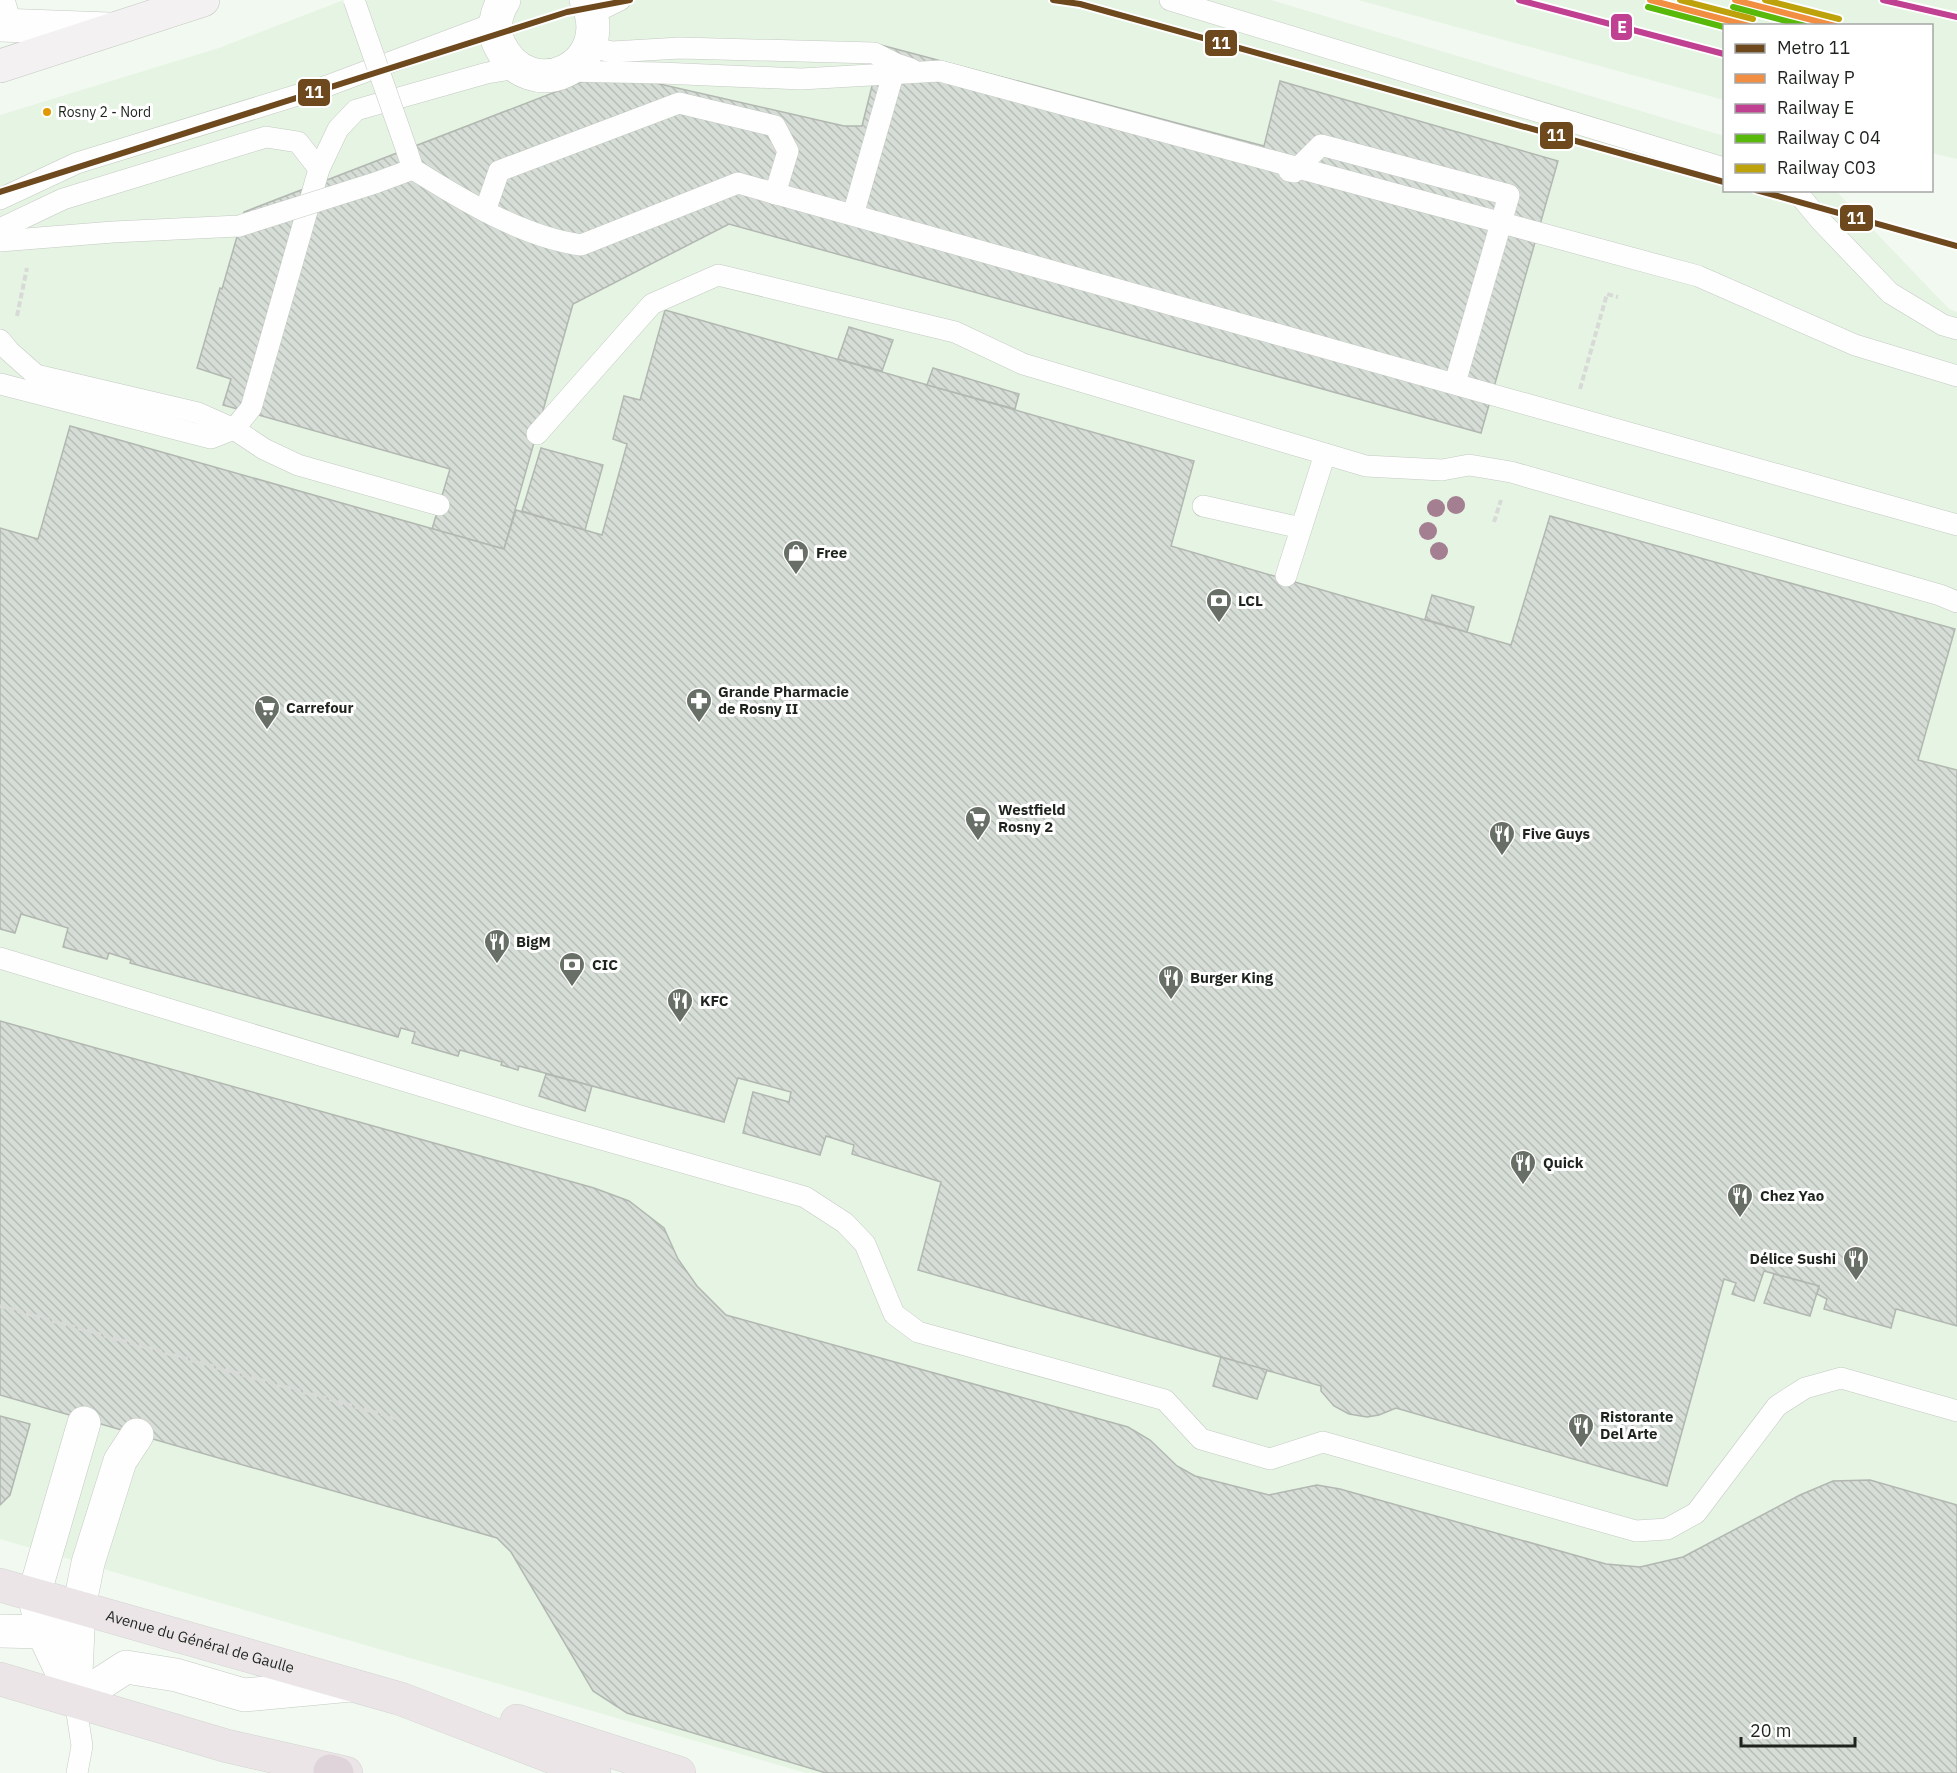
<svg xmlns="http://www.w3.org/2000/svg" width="1957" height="1773" font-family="'IBM Plex Sans',sans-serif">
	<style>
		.built { fill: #e6f4e3 }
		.building { fill: url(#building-back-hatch); stroke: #b2b8b1; stroke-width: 1.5 }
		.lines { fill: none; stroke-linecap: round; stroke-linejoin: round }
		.service-casing { stroke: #c4cac3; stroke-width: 22 }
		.minor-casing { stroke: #c4cac3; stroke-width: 34 }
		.secondary-casing { stroke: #c4cac3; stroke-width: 34 }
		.primary-casing { stroke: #d2d5d1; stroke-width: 34 }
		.motorway-casing { stroke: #d2d5d1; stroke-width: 34 }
		.path { stroke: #d7dad6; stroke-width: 4; stroke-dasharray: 6 3; stroke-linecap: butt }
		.service { stroke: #fdfefd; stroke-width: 21 }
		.minor { stroke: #fdfefd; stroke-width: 33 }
		.secondary { stroke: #f4f1f2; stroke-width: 33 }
		.primary { stroke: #ebe5e8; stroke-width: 33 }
		.motorway { stroke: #dfd4d9; stroke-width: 33 }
		.service-bridge-casing { stroke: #c4cac3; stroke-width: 22; stroke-linecap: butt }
		.service-bridge { stroke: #fdfefd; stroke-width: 21 }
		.rail-1-casing { stroke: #fff; stroke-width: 10 }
		.rail-2-casing { stroke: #fff; stroke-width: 10 }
		.rail-3-casing { stroke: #fff; stroke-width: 10 }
		.rail-4-casing { stroke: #fff; stroke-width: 10 }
		.rail-1 { stroke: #f28e42; stroke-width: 6 }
		.rail-2 { stroke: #c04191; stroke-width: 6 }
		.rail-3 { stroke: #58b90a; stroke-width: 6 }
		.rail-4 { stroke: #bda20b; stroke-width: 6 }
		.metro-1-casing { stroke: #fff; stroke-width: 10 }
		.metro-1 { stroke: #6e491e; stroke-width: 6 }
		.tree { fill: #a47e91 }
		.bus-dot { fill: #e19903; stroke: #fff; stroke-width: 2 }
		.labels { text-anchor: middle; stroke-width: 6; stroke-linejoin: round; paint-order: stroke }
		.bus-label { font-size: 14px; fill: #1e241d; stroke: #fff; text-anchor: start }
		.poi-label { font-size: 15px; font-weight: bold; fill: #1e241d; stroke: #fff; text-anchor: start }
		.street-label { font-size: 15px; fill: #1e241d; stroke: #fff }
		.line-badge { stroke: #fff; stroke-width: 2 }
		.badge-label { font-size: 16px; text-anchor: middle; font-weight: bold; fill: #fff }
	</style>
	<defs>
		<pattern id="building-back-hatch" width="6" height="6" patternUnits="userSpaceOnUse" patternTransform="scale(1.5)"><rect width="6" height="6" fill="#d6dcd6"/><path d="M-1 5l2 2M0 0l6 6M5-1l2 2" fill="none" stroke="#b7bdb7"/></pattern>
	</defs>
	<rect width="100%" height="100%" fill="#f2f9f0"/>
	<g class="built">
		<polygon points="344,0 1271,0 1724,136 1724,190 1836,191 1949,309 1957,312 1957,1773 806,1773 0,1539 0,115 219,48"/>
		<polygon points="1358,0 1957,0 1957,159 1932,153 1932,26 1724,26 1724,100"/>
	</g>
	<g class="building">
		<polygon points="877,44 1264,146 1280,81 1558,161 1481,433 729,224 573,304 504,549 432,529 450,469 223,405 231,379 197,368 220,288 222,289 244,212 607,72 844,126 862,126 872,86 869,63"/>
		<polygon points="665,310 1194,461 1171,546 1511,645 1550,516 1955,629 1918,760 1957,770 1957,1326 1896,1309 1891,1328 1824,1309 1827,1299 1817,1294 1819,1286 1764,1271 1754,1301 1732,1294 1736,1283 1724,1279 1667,1486 1396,1408 1379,1415 1367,1417 1349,1414 1334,1406 1321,1391 1321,1386 918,1270 941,1182 852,1154 854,1145 826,1136 820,1155 743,1133 753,1092 789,1102 791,1092 738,1078 724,1122 519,1066 518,1070 501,1065 502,1062 460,1050 458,1056 412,1043 415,1032 401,1028 398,1037 130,963 131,960 109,953 107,959 63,947 68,928 21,914 15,933 0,929 0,528 38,539 70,426 504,549 516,510 602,535 627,444 613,439 624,396 640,400"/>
		<polygon points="849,327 893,340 882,371 838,359"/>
		<polygon points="933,368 1019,394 1015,409 927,385"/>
		<polygon points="541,448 603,465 585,530 522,511"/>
		<polygon points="1432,595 1474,607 1467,632 1425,619"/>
		<polygon points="0,1021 594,1188 629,1201 664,1228 678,1259 697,1286 726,1315 1128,1427 1150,1440 1177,1466 1195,1476 1269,1495 1317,1485 1340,1489 1606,1564 1640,1567 1683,1557 1800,1495 1833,1481 1870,1480 1957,1505 1957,1773 826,1773 627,1713 593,1691 511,1552 497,1538 0,1395"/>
		<polygon points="546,1074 592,1086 585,1111 539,1096"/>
		<polygon points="1774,1274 1819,1286 1810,1316 1764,1303"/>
		<polygon points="1221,1357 1267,1370 1257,1399 1213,1386"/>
		<polygon points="0,1416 30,1424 10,1495 0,1505"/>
	</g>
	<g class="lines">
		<defs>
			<g id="service">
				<polyline points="4,0 12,26"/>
				<polyline points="1170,0 1724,168"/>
				<polyline points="593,13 620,0"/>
				<polyline points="590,47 612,52 680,48 874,53 896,64 911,69"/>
				<polyline points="566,71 661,73 801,79 940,71 1698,276 1855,345 1957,376"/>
				<path d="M407,151L413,169C462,200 523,237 581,245L738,183L1957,525"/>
				<polyline points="319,169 338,129 356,110 487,73 517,68"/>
				<polyline points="1289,171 1294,172 1321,145 1509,195 1455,383"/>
				<polyline points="375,183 413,169"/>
				<polyline points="1795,190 1821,221 1890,293 1943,325 1957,329"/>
				<polyline points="0,199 77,163 327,86 495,23"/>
				<polyline points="485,211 499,171 679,103 775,126 788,151 775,194"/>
				<polyline points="853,215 896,64"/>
				<polyline points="0,229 63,199 266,137 298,142 319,169 251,408 234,429 211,438 0,384"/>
				<polyline points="0,241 113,232 239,226"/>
				<polyline points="0,340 9,351 36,375 198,413 234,429 264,449 298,465 439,505"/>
				<polyline points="537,434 652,304 718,275 955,332 1023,364 1366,466 1442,470 1469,465 1511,472 1940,595 1957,602"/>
				<polyline points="1203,506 1301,528"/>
				<polyline points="1286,576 1325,454"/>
				<polyline points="0,958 527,1118 805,1197 845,1223 865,1244 894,1314 918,1332 1165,1400 1201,1439 1270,1459 1323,1442 1636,1531 1667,1529 1696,1513 1777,1406 1805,1388 1841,1378 1957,1411"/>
				<polyline points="75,1700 82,1746 77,1773"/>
			</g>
			<g id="minor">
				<path d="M504,0C496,12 492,30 499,44C529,108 618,66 586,0"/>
				<polyline points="0,25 109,29"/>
				<polyline points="0,1631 43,1632 60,1620"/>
				<polyline points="75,1695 79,1608 88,1563 120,1461 137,1435"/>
				<polyline points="75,1700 126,1667 176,1675 244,1695 351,1685"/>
				<polyline points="75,1700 43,1632 34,1595 84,1423"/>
			</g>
			<polyline id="secondary" points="0,66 203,0"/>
			<g id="primary">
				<path id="s1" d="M0,1585L401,1699L594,1773"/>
				<polyline points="0,1679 227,1746 346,1773"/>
				<polyline points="517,1721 679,1773"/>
			</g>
			<polyline id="motorway" points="330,1771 337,1773"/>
		</defs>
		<use href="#service" class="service-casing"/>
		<use href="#minor" class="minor-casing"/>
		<use href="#secondary" class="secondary-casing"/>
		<use href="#primary" class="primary-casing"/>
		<use href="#motorway" class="motorway-casing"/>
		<g class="path">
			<polyline points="17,316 27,268"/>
			<polyline points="1580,389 1607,294 1618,297"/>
			<polyline points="1494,522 1501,500"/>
			<polyline points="0,1306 399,1419"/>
		</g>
		<use href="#service" class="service"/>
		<use href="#minor" class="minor"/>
		<use href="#secondary" class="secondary"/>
		<use href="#primary" class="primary"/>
		<use href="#motorway" class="motorway"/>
		<defs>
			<g id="service-bridge">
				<polyline points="354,0 407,151"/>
				<polyline points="239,226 375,183"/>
			</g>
		</defs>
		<use href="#service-bridge" class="service-bridge-casing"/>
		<use href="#service-bridge" class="service-bridge"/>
		<defs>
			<g id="rail-1">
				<polyline points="1650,0 1749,26"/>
				<polyline points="1735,0 1835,26"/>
			</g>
			<g id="rail-2">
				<polyline points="1519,0 1724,54"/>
				<polyline points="1883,0 1957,17"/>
			</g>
			<g id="rail-3">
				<polyline points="1648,7 1724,27"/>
				<polyline points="1733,7 1805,26"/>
			</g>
			<g id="rail-4">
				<polyline points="1680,0 1753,19"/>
				<polyline points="1765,0 1839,19"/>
			</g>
		</defs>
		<use href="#rail-1" class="rail-1-casing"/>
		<use href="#rail-2" class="rail-2-casing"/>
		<use href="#rail-3" class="rail-3-casing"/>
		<use href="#rail-4" class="rail-4-casing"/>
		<use href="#rail-1" class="rail-1"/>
		<use href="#rail-2" class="rail-2"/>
		<use href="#rail-3" class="rail-3"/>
		<use href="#rail-4" class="rail-4"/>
		<defs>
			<g id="metro-1">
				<polyline points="1053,0 1080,4 1724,182"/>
				<polyline points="1756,190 1957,246"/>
				<polyline points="0,192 567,12 630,0"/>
			</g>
		</defs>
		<use href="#metro-1" class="metro-1-casing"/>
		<use href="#metro-1" class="metro-1"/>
	</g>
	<g class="tree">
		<circle cx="1456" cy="505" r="9"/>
		<circle cx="1436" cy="508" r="9"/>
		<circle cx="1428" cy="531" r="9"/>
		<circle cx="1439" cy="551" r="9"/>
	</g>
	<defs>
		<symbol id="shop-pin" viewBox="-11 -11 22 30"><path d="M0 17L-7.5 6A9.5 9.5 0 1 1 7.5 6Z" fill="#686f67" stroke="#fff"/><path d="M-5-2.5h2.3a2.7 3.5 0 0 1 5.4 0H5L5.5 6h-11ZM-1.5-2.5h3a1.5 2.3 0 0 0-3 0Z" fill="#fff"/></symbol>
		<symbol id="bank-pin" viewBox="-11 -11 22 30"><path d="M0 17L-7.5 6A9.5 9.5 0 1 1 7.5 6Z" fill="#686f67" stroke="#fff"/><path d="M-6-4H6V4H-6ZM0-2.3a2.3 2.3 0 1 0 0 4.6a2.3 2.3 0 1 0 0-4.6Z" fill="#fff"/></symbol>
		<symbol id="pharmacy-pin" viewBox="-11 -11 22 30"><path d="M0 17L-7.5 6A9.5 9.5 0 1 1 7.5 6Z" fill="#686f67" stroke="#fff"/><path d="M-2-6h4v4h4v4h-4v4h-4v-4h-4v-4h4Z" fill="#fff"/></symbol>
		<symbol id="supermarket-pin" viewBox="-11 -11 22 30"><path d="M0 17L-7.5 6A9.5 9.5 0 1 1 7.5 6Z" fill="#686f67" stroke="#fff"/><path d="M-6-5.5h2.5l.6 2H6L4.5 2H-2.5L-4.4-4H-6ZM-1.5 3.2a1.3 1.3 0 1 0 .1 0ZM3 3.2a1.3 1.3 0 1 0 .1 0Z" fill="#fff"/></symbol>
		<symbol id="restaurant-pin" viewBox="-11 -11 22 30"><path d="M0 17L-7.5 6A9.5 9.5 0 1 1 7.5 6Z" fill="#686f67" stroke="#fff"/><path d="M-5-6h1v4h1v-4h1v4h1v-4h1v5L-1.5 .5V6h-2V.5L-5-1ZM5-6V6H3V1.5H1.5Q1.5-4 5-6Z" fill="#fff"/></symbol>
	</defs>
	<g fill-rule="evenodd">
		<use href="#shop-pin" x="781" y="538" width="30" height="40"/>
		<use href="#bank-pin" x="1204" y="586" width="30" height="40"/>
		<use href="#pharmacy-pin" x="684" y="686" width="30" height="40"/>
		<use href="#supermarket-pin" x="252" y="693" width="30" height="40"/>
		<use href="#supermarket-pin" x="963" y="804" width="30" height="40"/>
		<use href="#restaurant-pin" x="1487" y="819" width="30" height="40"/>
		<use href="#restaurant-pin" x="482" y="927" width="30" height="40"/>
		<use href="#bank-pin" x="557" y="950" width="30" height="40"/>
		<use href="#restaurant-pin" x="1156" y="963" width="30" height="40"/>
		<use href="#restaurant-pin" x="665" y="986" width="30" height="40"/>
		<use href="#restaurant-pin" x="1508" y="1148" width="30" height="40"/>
		<use href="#restaurant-pin" x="1725" y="1181" width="30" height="40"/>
		<use href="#restaurant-pin" x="1841" y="1244" width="30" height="40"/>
		<use href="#restaurant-pin" x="1566" y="1411" width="30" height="40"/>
	</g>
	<circle class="bus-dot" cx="47" cy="112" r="5"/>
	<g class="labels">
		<g class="bus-label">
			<text x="58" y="117">Rosny 2 - Nord</text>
		</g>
		<g class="poi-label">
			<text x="816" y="558">Free</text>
			<text x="1238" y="606">LCL</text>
			<text x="718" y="697">Grande Pharmacie<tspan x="718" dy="17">de Rosny II</tspan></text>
			<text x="286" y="713">Carrefour</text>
			<text x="998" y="815">Westfield<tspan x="998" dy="17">Rosny 2</tspan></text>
			<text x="1522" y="839">Five Guys</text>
			<text x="516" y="947">BigM</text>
			<text x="592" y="970">CIC</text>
			<text x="1190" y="983">Burger King</text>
			<text x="700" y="1006">KFC</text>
			<text x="1543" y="1168">Quick</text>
			<text x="1760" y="1201">Chez Yao</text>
			<text x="1836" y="1264" text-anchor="end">Délice Sushi</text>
			<text x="1600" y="1422">Ristorante<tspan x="1600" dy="17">Del Arte</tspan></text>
		</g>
		<g class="street-label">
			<text dy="5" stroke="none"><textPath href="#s1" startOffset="208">Avenue du Général de Gaulle</textPath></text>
		</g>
	</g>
	<g class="line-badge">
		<rect x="1610" y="13" width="23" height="28" rx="6" fill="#c04191"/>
		<rect x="1204" y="29" width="34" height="28" rx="6" fill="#6e491e"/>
		<rect x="297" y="78" width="34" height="29" rx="6" fill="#6e491e"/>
		<rect x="1539" y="121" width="35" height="29" rx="6" fill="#6e491e"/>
		<rect x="1839" y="204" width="35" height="28" rx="6" fill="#6e491e"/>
	</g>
	<g class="badge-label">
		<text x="1622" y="33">E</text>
		<text x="1221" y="49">11</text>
		<text x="314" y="98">11</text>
		<text x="1556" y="141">11</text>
		<text x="1856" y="224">11</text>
	</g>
	<rect x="1723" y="24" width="210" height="168" fill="#ffffff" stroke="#a5a7a5" stroke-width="1.5"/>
	<rect x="1735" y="44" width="30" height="9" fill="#6e491e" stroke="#a5a7a5" stroke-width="1.5"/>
	<text x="1777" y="54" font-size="18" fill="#1e241d">Metro 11</text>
	<rect x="1735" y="74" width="30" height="9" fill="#f28e42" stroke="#a5a7a5" stroke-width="1.5"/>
	<text x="1777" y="84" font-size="18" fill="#1e241d">Railway P</text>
	<rect x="1735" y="104" width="30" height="9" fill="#c04191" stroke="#a5a7a5" stroke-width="1.5"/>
	<text x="1777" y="114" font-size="18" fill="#1e241d">Railway E</text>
	<rect x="1735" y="134" width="30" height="9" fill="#58b90a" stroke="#a5a7a5" stroke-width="1.5"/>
	<text x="1777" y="144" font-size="18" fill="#1e241d">Railway C 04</text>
	<rect x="1735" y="164" width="30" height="9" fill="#bda20b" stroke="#a5a7a5" stroke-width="1.5"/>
	<text x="1777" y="174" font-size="18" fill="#1e241d">Railway C03</text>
	<path d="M1741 1737v9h114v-9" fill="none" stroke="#1e241d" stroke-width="3"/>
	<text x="1750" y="1737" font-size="18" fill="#1e241d" stroke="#ffffff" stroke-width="4.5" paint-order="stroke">20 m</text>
</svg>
